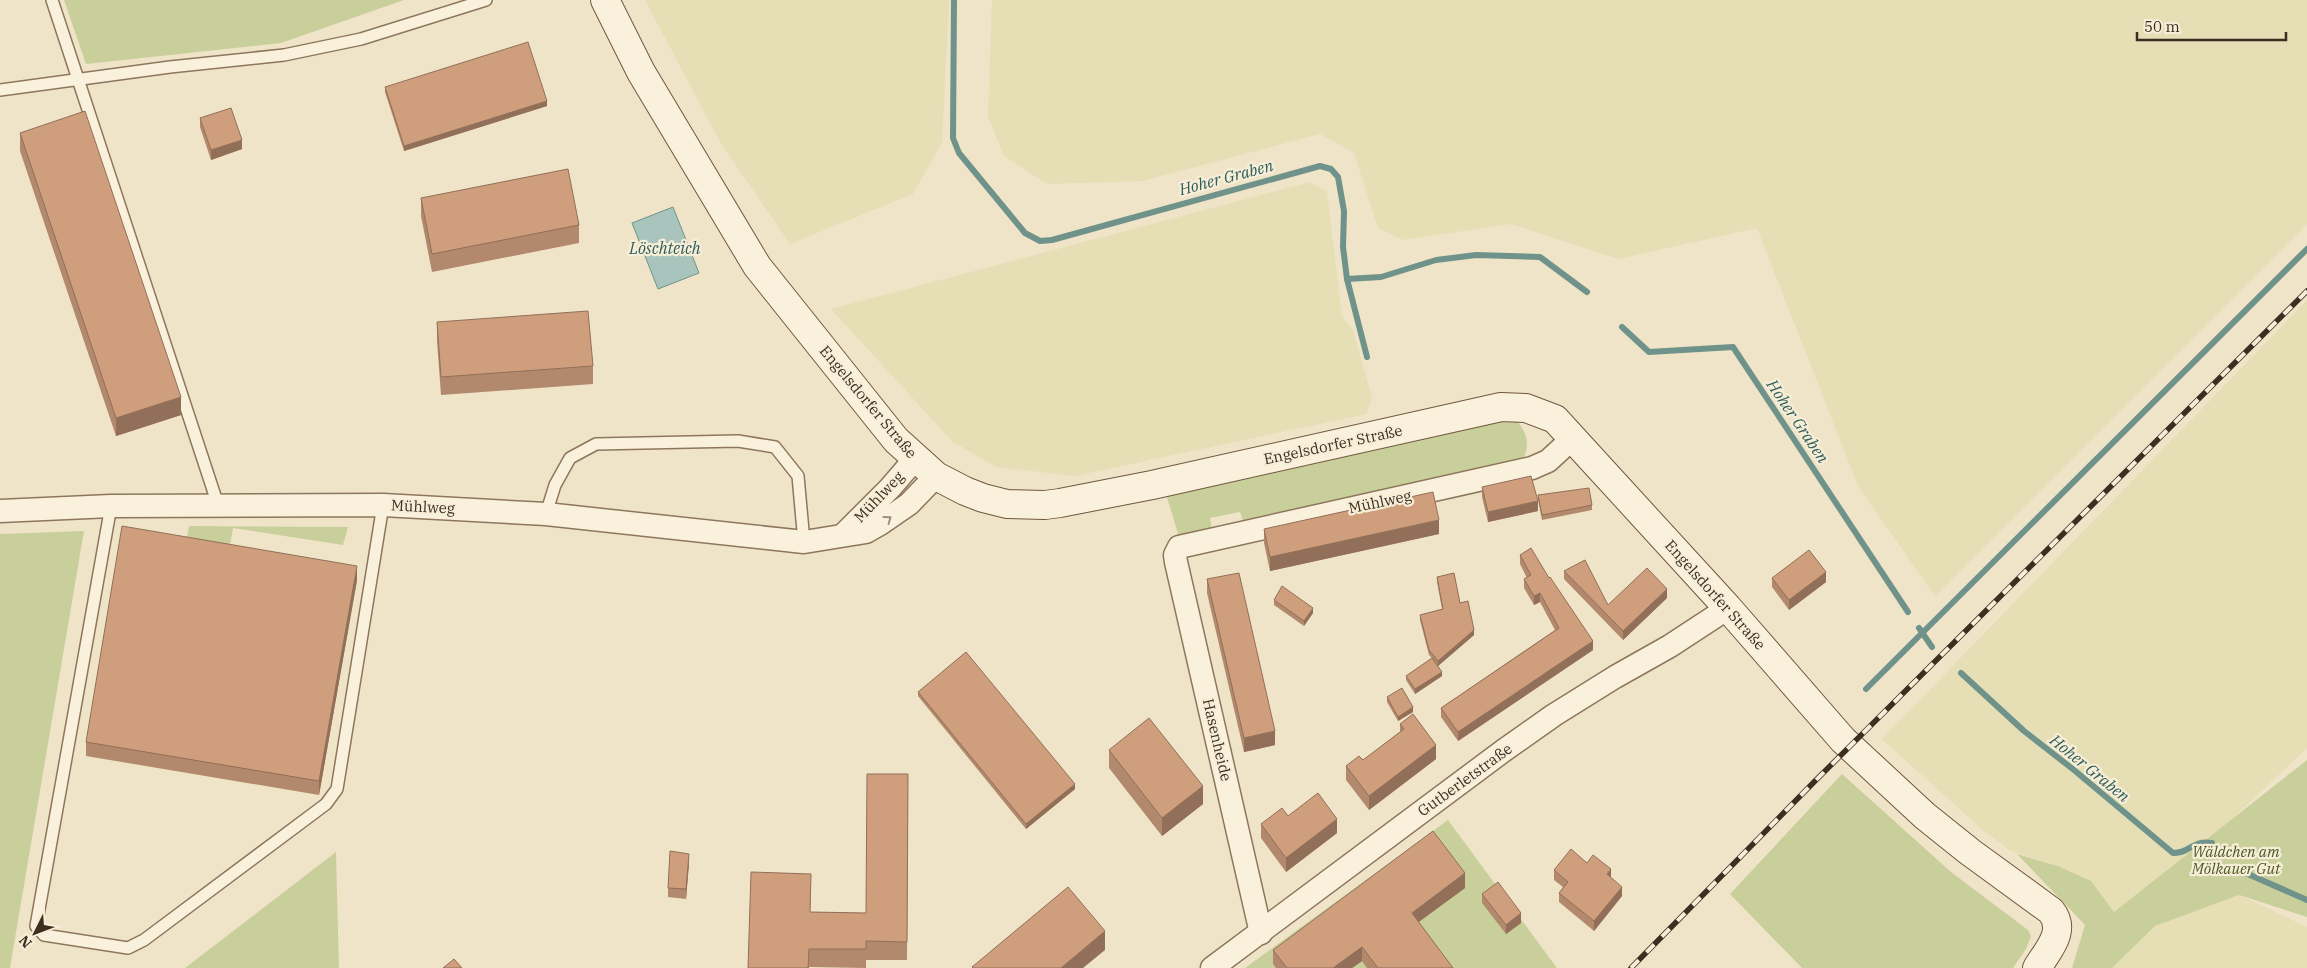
<svg xmlns="http://www.w3.org/2000/svg" width="2307" height="968" font-family="'IBM Plex Serif',serif">
	<style>
		.farmland { fill: #e6deb5 }
		.green { fill: #c9cf9b }
		.water { fill: #a9c4bc; stroke: #6f938a }
		.lines { fill: none; stroke-linecap: round; stroke-linejoin: round }
		.stream { stroke: #6f938a; stroke-width: 6 }
		.lane-casing { stroke: #8d765c; stroke-width: 14 }
		.street-casing { stroke: #8d765c; stroke-width: 25 }
		.secondary-casing { stroke: #6f573f; stroke-width: 30 }
		.lane { stroke: #faf1dc; stroke-width: 11 }
		.street { stroke: #faf1dc; stroke-width: 22 }
		.secondary { stroke: #faf1dc; stroke-width: 28 }
		.rail-casing { stroke: #3d2e20; stroke-width: 5.5 }
		.rail { stroke: #f7eed8; stroke-width: 4; stroke-dasharray: 11; stroke-linecap: butt }
		.wall { fill: #b2896c }
		.shaded-wall { fill: #916f58 }
		.building { fill: #cf9f7d; stroke: #916f58 }
		.oneway { stroke: #9c907e }
		.labels { text-anchor: middle; stroke-width: 4.5; stroke-linejoin: round; paint-order: stroke }
		.street-label { font-size: 15px; fill: #3d2e20; stroke: #f7eed8 }
		.park-label { font-size: 15px; font-style: italic; fill: #4d5a26; stroke: #f7eed8 }
		.water-label { font-size: 16px; font-style: italic; fill: #2f5d5a; stroke: #f7eed8 }
	</style>
	<rect width="100%" height="100%" fill="#f0e4c8"/>
	<g class="farmland">
		<polygon points="645,0 949,0 942,143 913,194 790,244 720,142"/>
		<polygon points="992,0 2307,0 2307,224 1935,596 1858,486 1757,228 1618,259 1511,224 1402,240 1378,228 1354,153 1320,134 1142,181 1047,184 1004,156 988,117"/>
		<polygon points="1310,182 1327,192 1342,316 1353,330 1372,398 1366,414 1075,476 996,467 952,441 831,309"/>
		<polygon points="2307,300 2307,748 2231,820 2113,913 2091,881 2058,866 2009,850 1977,825 1882,739"/>
		<polygon points="2239,895 2307,927 2307,968 2112,968 2155,926"/>
	</g>
	<g class="green">
		<polygon points="64,0 404,0 281,43 86,64"/>
		<path d="M1501,420L1517,421C1527,432 1530,446 1523,459L1244,523L1240,512L1210,518L1212,530L1179,537L1166,494Z"/>
		<polygon points="189,526 348,527 343,545 233,528 228,556 185,551"/>
		<polygon points="84,531 10,968 0,968 0,534"/>
		<polygon points="2307,760 2307,917 2239,895 2155,926 2112,968 2072,968 2085,925 2017,854 2058,866 2091,881 2114,912"/>
		<polygon points="1842,774 1951,872 2028,930 2031,936 2026,949 2013,968 1802,968 1730,894"/>
		<polygon points="1448,820 1557,968 1245,968"/>
		<polygon points="336,852 339,968 185,968"/>
	</g>
	<polygon class="water" points="673,207 699,273 658,289 632,223"/>
	<g class="lines">
		<g class="stream">
			<polyline points="954,0 953,138 959,153 1025,233 1040,241 1052,240 1320,166 1331,169 1338,177 1344,211 1343,247 1347,279 1381,277 1436,260 1476,255 1540,257 1587,292"/>
			<polyline points="1347,279 1367,357"/>
			<polyline points="1622,327 1649,352 1733,347 1908,612"/>
			<polyline points="1919,628 1932,647"/>
			<path d="M1961,673L2024,731L2074,770L2173,853C2192,853 2190,840 2212,843"/>
			<polyline points="1866,689 2307,249"/>
			<polyline points="2241,871 2307,900"/>
		</g>
		<defs>
			<g id="lane">
				<polyline points="52,0 218,505"/>
				<polyline points="0,90 170,67 284,55 361,39 486,0"/>
				<polyline points="111,506 36,926 44,935 128,948 144,940 326,804 337,789 383,505"/>
				<polyline points="546,514 555,485 570,458 596,444 738,441 775,447 798,476 804,542"/>
			</g>
			<g id="street">
				<polyline points="0,511 111,506 383,505 546,514 804,542 866,532 880,524 909,504 936,476"/>
				<polyline points="843,535 890,488 915,459"/>
				<polyline points="1261,933 1176,562 1175,555 1179,547 1532,468 1548,461 1573,438"/>
				<polyline points="1212,968 1503,751 1554,715 1615,677 1670,646 1728,608"/>
			</g>
			<path id="secondary" d="M605,0L641,72L757,266L896,440L936,476L965,491L983,498L1007,504L1045,505L1060,503L1152,485L1501,407L1526,408L1555,419L1728,608L1843,740L1925,816L1970,852L2051,911C2067,931 2048,950 2037,968"/>
		</defs>
		<use href="#lane" class="lane-casing"/>
		<use href="#street" class="street-casing"/>
		<use href="#secondary" class="secondary-casing"/>
		<use href="#lane" class="lane"/>
		<use href="#street" class="street"/>
		<use href="#secondary" class="secondary"/>
		<defs>
			<polyline id="rail" points="1631,968 1814,782 2307,291"/>
		</defs>
		<use href="#rail" class="rail-casing"/>
		<use href="#rail" class="rail"/>
	</g>
	<g class="wall">
		<polygon points="385,87 547,106 404,151 385,92"/>
		<polygon points="200,118 242,149 211,160 200,127"/>
		<polygon points="20,133 181,415 116,436 20,151"/>
		<polygon points="421,198 579,225 579,243 432,272 421,216"/>
		<polygon points="437,322 593,366 593,384 441,395 437,341"/>
		<polygon points="1482,487 1538,511 1488,522 1482,497"/>
		<polygon points="1538,495 1592,505 1592,510 1542,520 1538,500"/>
		<polygon points="1264,529 1439,534 1270,571 1264,543"/>
		<polygon points="1520,555 1549,578 1593,650 1458,741 1441,717 1441,708 1555,630 1540,602 1534,605 1524,588 1524,579 1527,578 1520,564"/>
		<polygon points="1564,571 1608,605 1667,598 1623,640 1564,579"/>
		<polygon points="1437,577 1460,603 1474,635 1438,666 1442,676 1415,694 1406,680 1406,676 1432,658 1429,655 1420,620 1420,615 1442,609 1437,582"/>
		<polygon points="1772,578 1826,582 1789,610 1772,587"/>
		<polygon points="1207,579 1275,745 1244,752 1207,593"/>
		<polygon points="357,580 319,795 86,756 86,742"/>
		<polygon points="1274,600 1313,613 1304,626 1274,605"/>
		<polygon points="918,692 1075,789 1026,829 918,696"/>
		<polygon points="1387,697 1413,712 1398,721 1387,702"/>
		<polygon points="1400,724 1436,759 1369,810 1346,780 1346,766 1363,760 1400,732"/>
		<polygon points="1109,750 1203,804 1162,836 1109,768"/>
		<polygon points="908,774 907,960 866,960 866,968 809,967 809,968 748,968 811,892 810,912 866,913"/>
		<polygon points="1288,816 1337,833 1286,872 1261,838 1261,824"/>
		<polygon points="689,863 686,899 668,897 668,888"/>
		<polygon points="1587,863 1611,878 1622,896 1594,931 1559,902 1559,893 1563,887 1554,880 1554,870"/>
		<polygon points="1465,888 1418,922 1453,968 1367,968 1362,961 1352,968 1276,968 1273,964 1273,950"/>
		<polygon points="1482,894 1521,923 1506,934 1482,903"/>
	</g>
	<g class="shaded-wall">
		<polygon points="547,101 547,106 404,151 404,146"/>
		<polygon points="242,140 242,149 211,160 211,150"/>
		<polygon points="181,397 181,415 116,436 116,418"/>
		<polygon points="1538,501 1538,511 1488,522 1488,512"/>
		<polygon points="1439,520 1439,534 1270,571 1270,557"/>
		<polygon points="357,566 357,580 319,795 319,781"/>
		<polygon points="1826,572 1826,582 1789,610 1789,600"/>
		<polygon points="1667,589 1667,598 1623,640 1623,631"/>
		<polygon points="1540,593 1540,602 1534,605 1534,596"/>
		<polygon points="1313,608 1313,613 1304,626 1304,621"/>
		<polygon points="1474,630 1474,635 1438,666 1438,661"/>
		<polygon points="1593,641 1593,650 1458,741 1458,732"/>
		<polygon points="1442,672 1442,676 1415,694 1415,689"/>
		<polygon points="1413,707 1413,712 1398,721 1398,717"/>
		<polygon points="1275,731 1275,745 1244,752 1244,738"/>
		<polygon points="1436,745 1436,759 1369,810 1369,796"/>
		<polygon points="1075,784 1075,789 1026,829 1026,824"/>
		<polygon points="1203,786 1203,804 1162,836 1162,818"/>
		<polygon points="1337,819 1337,833 1286,872 1286,858"/>
		<polygon points="689,854 689,863 686,899 686,889"/>
		<polygon points="1611,869 1611,879 1607,874"/>
		<polygon points="1465,873 1465,888 1412,927 1412,913"/>
		<polygon points="1622,887 1622,896 1594,931 1594,921"/>
		<polygon points="1521,913 1521,923 1506,934 1506,925"/>
		<polygon points="1105,931 1105,950 1083,968 1061,968"/>
		<polygon points="1362,947 1362,961 1352,968 1333,968"/>
	</g>
	<g class="building">
		<polygon points="528,42 547,101 404,146 385,87"/>
		<polygon points="231,108 242,140 211,150 200,118"/>
		<polygon points="85,111 181,397 116,418 20,133"/>
		<polygon points="568,169 579,225 432,254 421,198"/>
		<polygon points="588,311 593,366 441,377 437,322"/>
		<polygon points="1531,476 1538,501 1488,512 1482,487"/>
		<polygon points="1589,488 1592,505 1542,515 1538,495"/>
		<polygon points="1433,492 1439,520 1270,557 1264,529"/>
		<polygon points="122,526 357,566 319,781 86,742"/>
		<polygon points="1531,548 1549,578 1550,577 1593,641 1458,732 1441,708 1559,628 1540,593 1534,596 1524,579 1531,575 1520,555"/>
		<polygon points="1809,550 1826,572 1789,600 1772,578"/>
		<polygon points="1585,560 1608,605 1647,568 1667,589 1623,631 1564,571"/>
		<polygon points="1239,573 1275,731 1244,738 1207,579"/>
		<polygon points="1454,573 1460,603 1468,601 1474,630 1438,661 1429,650 1420,615 1443,609 1437,577"/>
		<polygon points="1282,586 1313,608 1304,621 1274,600"/>
		<polygon points="966,652 1075,784 1026,824 918,692"/>
		<polygon points="1432,658 1442,672 1415,689 1406,676"/>
		<polygon points="1402,688 1413,707 1398,717 1387,697"/>
		<polygon points="1413,714 1436,745 1369,796 1346,766 1359,756 1363,760 1404,729 1400,724"/>
		<polygon points="1149,718 1203,786 1162,818 1109,750"/>
		<polygon points="867,774 908,774 907,942 866,941 866,949 809,949 808,968 748,968 751,872 811,874 810,912 866,913"/>
		<polygon points="1318,793 1337,819 1286,858 1261,824 1282,808 1288,816"/>
		<polygon points="1433,831 1465,873 1412,913 1453,968 1378,968 1362,947 1333,968 1287,968 1273,950"/>
		<polygon points="1571,849 1587,863 1593,855 1611,869 1607,874 1622,887 1594,921 1559,893 1568,882 1554,870"/>
		<polygon points="670,851 689,854 686,889 668,888"/>
		<polygon points="1498,882 1521,913 1506,925 1482,894"/>
		<polygon points="1068,887 1105,931 1061,968 973,968 972,967"/>
		<polygon points="454,959 462,968 443,968"/>
	</g>
	<defs><path id="oneway-chevron" d="M-2-3.5L2.5 0L-2 3.5" fill="none" stroke-width="1.6" stroke-linecap="round" stroke-linejoin="round" transform="scale(1.25)"/></defs>
	<use class="oneway" href="#oneway-chevron" transform="translate(888 519) rotate(-36)"/>
	<g class="labels">
		<g class="street-label">
			<text transform="translate(868 402) rotate(50)" y="5">Engelsdorfer Straße</text>
			<text transform="translate(1333 445) rotate(-12)" y="5">Engelsdorfer Straße</text>
			<text transform="translate(879 497) rotate(-46)" y="5">Mühlweg</text>
			<text transform="translate(1380 502) rotate(-12)" y="5">Mühlweg</text>
			<text transform="translate(423 507) rotate(3)" y="5">Mühlweg</text>
			<text transform="translate(1715 595) rotate(48)" y="5">Engelsdorfer Straße</text>
			<text transform="translate(1217 740) rotate(77)" y="5">Hasenheide</text>
			<text transform="translate(1465 780) rotate(-36)" y="5">Gutberletstraße</text>
		</g>
		<g class="park-label">
			<text x="2236" y="857">Wäldchen am<tspan x="2236" dy="17">Mölkauer Gut</tspan></text>
		</g>
		<g class="water-label">
			<text transform="translate(1226 177) rotate(-15)" y="6">Hoher Graben</text>
			<text x="665" y="254">Löschteich</text>
			<text transform="translate(1798 421) rotate(56)" y="6">Hoher Graben</text>
			<text transform="translate(2090 768) rotate(39)" y="6">Hoher Graben</text>
		</g>
	</g>
	<g transform="translate(35 933) rotate(228)" stroke="#f7eed8" stroke-width="4" paint-order="stroke">
	<path d="M0-4L9 19L0 12L-9 19Z" fill="#3d2e20"/>
	<text y="-8" font-size="14" font-weight="bold" text-anchor="middle" fill="#3d2e20">N</text>
	</g>
	<path d="M2137 32v8h149v-8" fill="none" stroke="#3d2e20" stroke-width="2.5"/>
	<text x="2144" y="32" font-size="15" fill="#3d2e20" stroke="#f7eed8" stroke-width="4" paint-order="stroke">50 m</text>
</svg>
